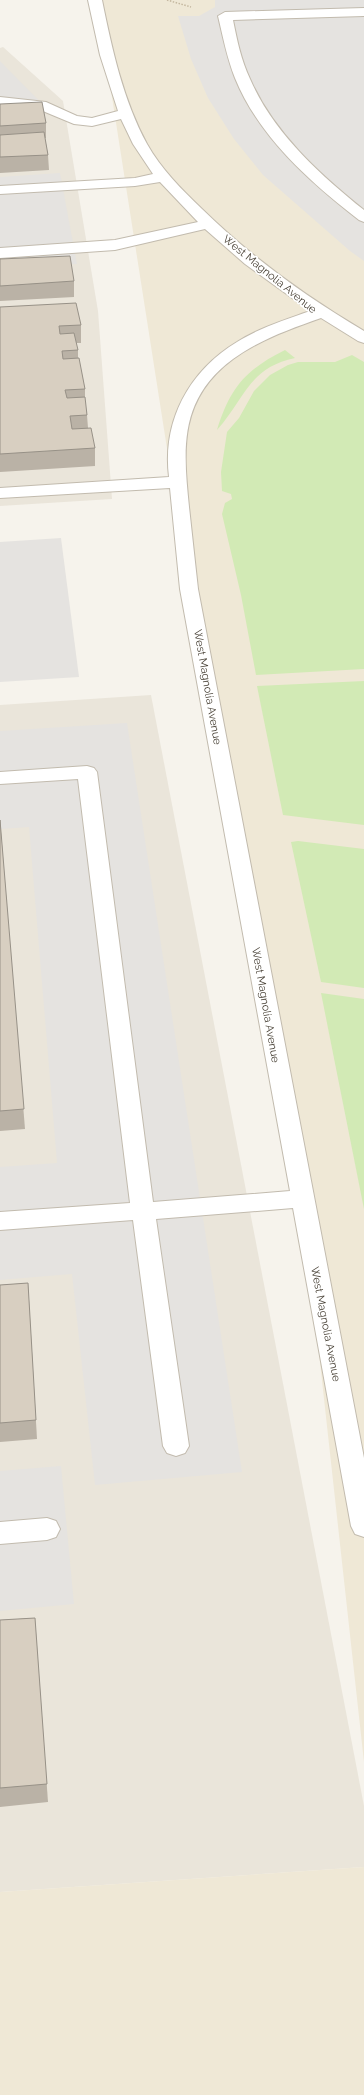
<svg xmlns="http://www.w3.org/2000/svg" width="364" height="2095" font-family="Raleway,sans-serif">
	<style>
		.residential { fill: #eae5da }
		.education { fill: #efe8d6 }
		.green { fill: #d2eab5 }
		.parking { fill: #e5e3e0 }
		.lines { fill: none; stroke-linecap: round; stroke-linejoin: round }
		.minor-casing { stroke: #c2bbae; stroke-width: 2 }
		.path { stroke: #c4b79f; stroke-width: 1.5; stroke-dasharray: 1.5 1.5; stroke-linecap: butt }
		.minor { fill: #fff; fill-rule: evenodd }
		.wall { fill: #bab2a6 }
		.building { fill: #d8cfc1; stroke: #979187 }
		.labels { text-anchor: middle; stroke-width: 3.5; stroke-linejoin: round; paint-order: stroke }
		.street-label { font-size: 11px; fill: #4b4439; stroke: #fff }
	</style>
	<rect width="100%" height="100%" fill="#f6f3ec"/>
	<g class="residential">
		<polygon points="3,47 63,101 98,311 112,499 0,506 0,48"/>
		<polygon points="151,695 364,1806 364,1867 0,1892 0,705"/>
	</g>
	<g class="education">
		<polygon points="95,0 364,0 364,1762 302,1199 189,589 104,46"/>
		<polygon points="364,1867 364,2095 0,2095 0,1892"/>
	</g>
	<g class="green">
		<path d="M285,350L295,358C248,368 245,399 217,430C230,388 245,370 285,350Z"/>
		<polygon points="352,355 364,362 364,669 256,675 241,595 222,514 225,503 232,499 231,494 222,491 221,472 227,432 239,418 254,391 270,375 288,365 298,362 335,362"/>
		<polygon points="364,681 364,825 283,815 257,686"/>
		<polygon points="298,841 364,849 364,988 321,982 291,842"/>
		<polygon points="321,993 364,999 364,1209"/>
	</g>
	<g class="parking">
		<polygon points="215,0 364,0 364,261 350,251 263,175 234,139 208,98 191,59 178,16 199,16 215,7"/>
		<polygon points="0,61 51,113 0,115"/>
		<polygon points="60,173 77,264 0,268 0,177"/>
		<polygon points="61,538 79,677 0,682 0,542"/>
		<polygon points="127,723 242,1472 95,1485 72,1274 0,1280 0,1167 57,1163 29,827 0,829 0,731"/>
		<polygon points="61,1466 74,1604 0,1611 0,1471"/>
	</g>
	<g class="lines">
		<defs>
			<g id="minor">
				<path d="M88,0H102C112,49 123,100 147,144C161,169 182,190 202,209C251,257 305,296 364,331V343L358,341L321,318C290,329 259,340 233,359C179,399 183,448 189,507C192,535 195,562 198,589L364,1458V1537L355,1534L351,1526L293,1208L156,1219L189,1446L185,1453L176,1456L167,1453L163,1446L133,1220L0,1230V1212L130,1203L78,779L0,784V772L87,766L94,768L97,772L153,1202L290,1191L180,589L170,488L0,498V488L169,477C162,421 189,371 237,342C259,328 285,320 310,311L245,264L205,229L115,250L0,258V248L115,240L198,222L160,182L135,186L0,194V186L135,178L153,174L133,144L121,119L92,126L74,124L38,109L0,105V97L46,102L77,116L92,118L118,111L100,55Z"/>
				<path d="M364,8V16L233,20C237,40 241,60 250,79C273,132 319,174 364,210V222L359,220C310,182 259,137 235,78C227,58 223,37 218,16L225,12Z"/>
				<polygon points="47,1518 56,1521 60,1529 56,1537 47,1540 0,1544 0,1522"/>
			</g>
		</defs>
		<use href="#minor" class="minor-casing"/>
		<polyline class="path" points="167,0 191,7"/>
		<use href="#minor" class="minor"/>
	</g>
	<g class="wall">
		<polygon points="0,104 46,123 46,138 45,138 48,155 49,170 0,173"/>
		<polygon points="0,259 74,281 74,297 0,301"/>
		<polygon points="0,307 81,325 81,343 76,343 78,350 78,358 85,389 85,401 87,415 88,428 95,448 95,466 0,472"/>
		<polygon points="0,820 25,1129 0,1131"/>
		<polygon points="28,1283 37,1439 0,1442 0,1285"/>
		<polygon points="35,1618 48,1802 0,1807 0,1620"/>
	</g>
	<g class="building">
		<polygon points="42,102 46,123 0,126 0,104"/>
		<polygon points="44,132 48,155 0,157 0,135"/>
		<polygon points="70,256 74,281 0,286 0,259"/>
		<polygon points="76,303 81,325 59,326 60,334 74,333 78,350 62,351 63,359 79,358 85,389 65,390 67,398 85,397 87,415 70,416 72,429 91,428 95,448 0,454 0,307"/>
		<polygon points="0,820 24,1109 0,1111"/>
		<polygon points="28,1283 36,1420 0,1423 0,1285"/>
		<polygon points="35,1618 47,1784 0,1788 0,1620"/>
	</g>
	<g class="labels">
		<g class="street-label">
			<text transform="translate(270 274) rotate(39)" y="4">West Magnolia Avenue</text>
			<text transform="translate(208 687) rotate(80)" y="4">West Magnolia Avenue</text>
			<text transform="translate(266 1005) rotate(80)" y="4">West Magnolia Avenue</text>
			<text transform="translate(326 1324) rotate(79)" y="4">West Magnolia Avenue</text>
		</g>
	</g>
</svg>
